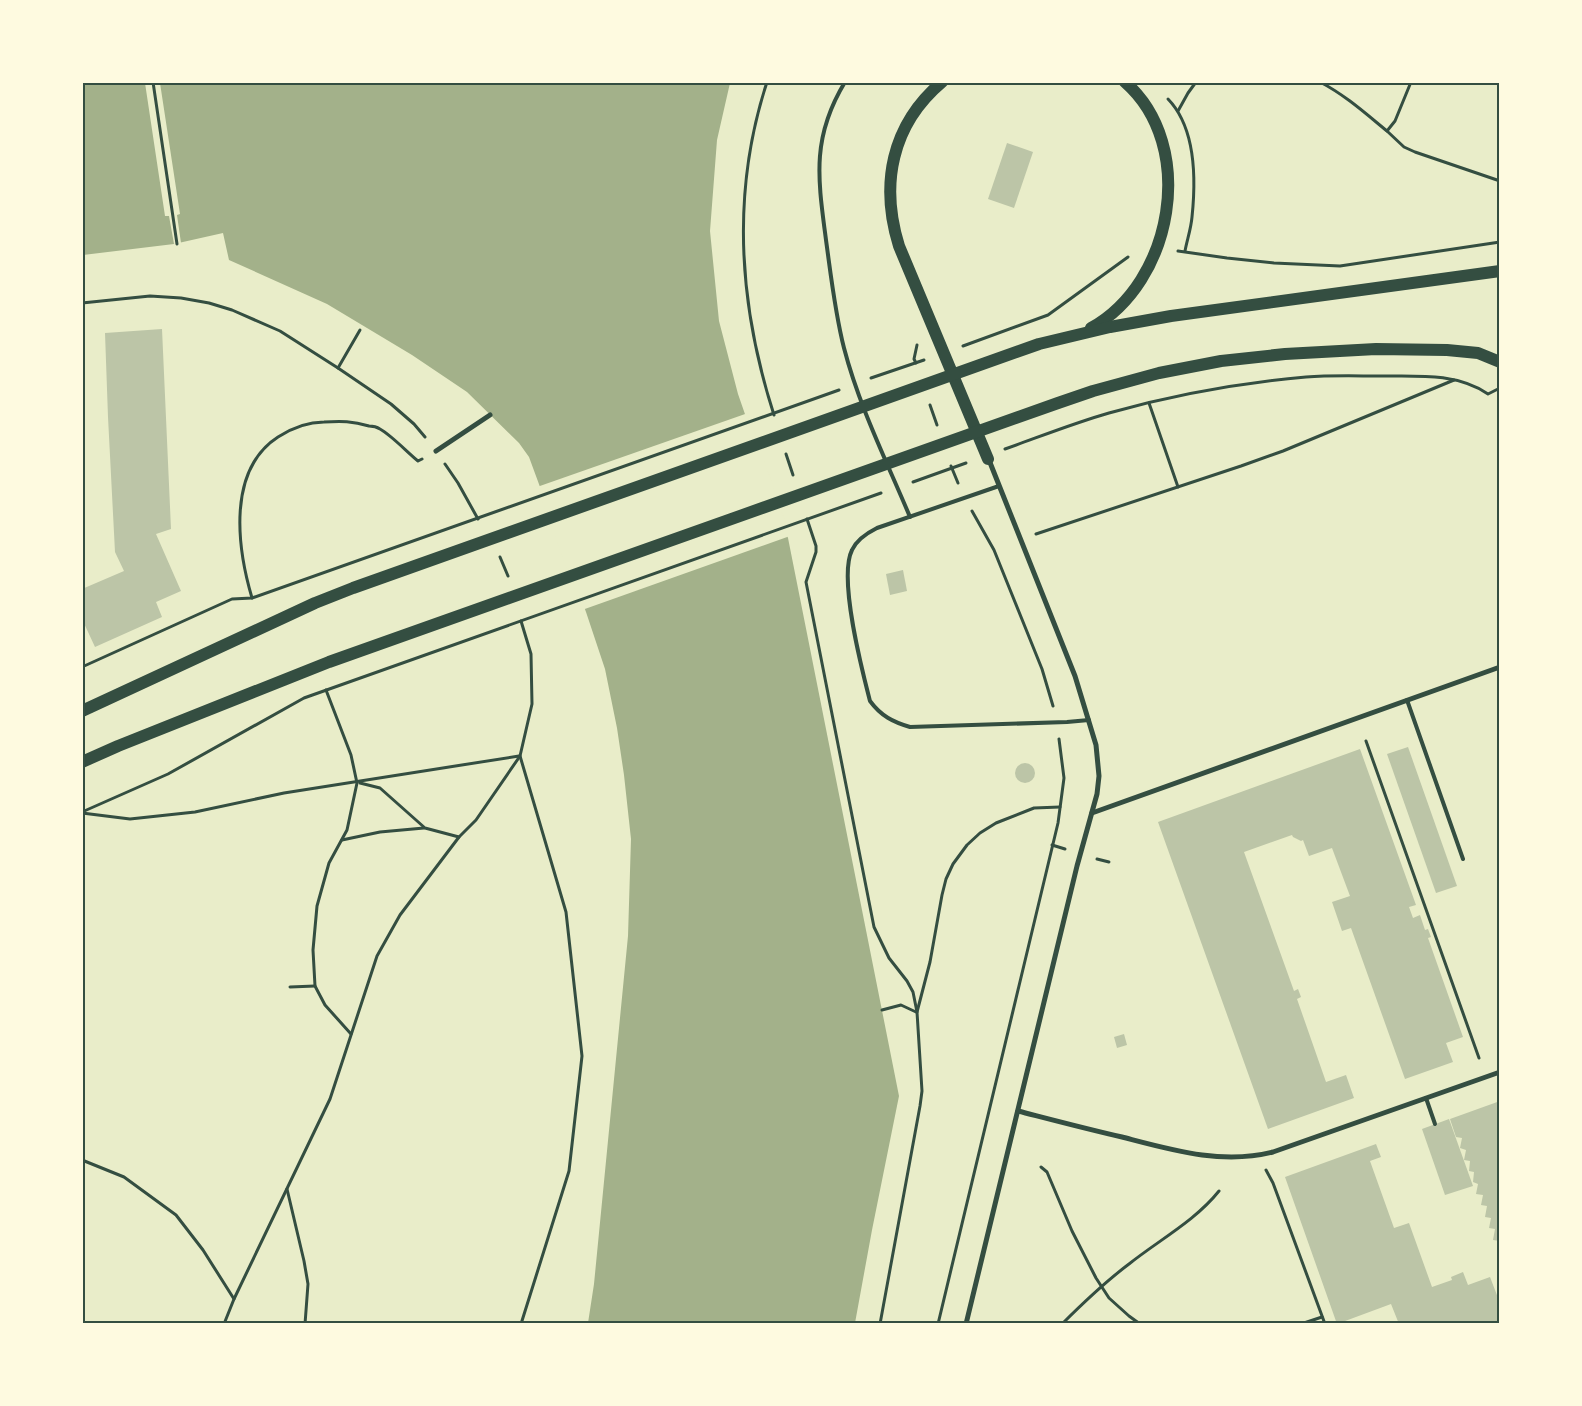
<svg xmlns="http://www.w3.org/2000/svg" width="1582" height="1406" font-family="'Golos Text',sans-serif">
	<style>
		.water { fill: #a3b18a }
		.pier { fill: #e9edc9 }
		.building { fill: #bcc5a7 }
		.lines { fill: none; stroke-linecap: round; stroke-linejoin: round }
		.path { stroke: #344e41; stroke-width: 3 }
		.service { stroke: #344e41; stroke-width: 4 }
		.minor { stroke: #344e41; stroke-width: 5 }
		.primary { stroke: #344e41; stroke-width: 12 }
		.neatline { fill: none; stroke: #344e41; stroke-width: 2 }
	</style>
	<rect width="100%" height="100%" fill="#e9edc9"/>
	<polygon class="water" points="82,83 730,83 717,140 710,231 719,321 738,394 788,538 899,1096 872,1230 855,1323 588,1323 594,1284 628,936 631,839 624,775 617,728 605,669 586,612 529,457 519,443 467,392 412,355 327,304 229,260 223,233 174,244 83,255"/>
	<g class="pier">
		<polygon points="145,83 160,83 180,214 177,215 181,243 174,244 169,216 165,216"/>
		<polygon points="748,413 790,536 582,610 537,487"/>
	</g>
	<g class="building">
		<polygon points="1007,143 1033,152 1014,208 988,199"/>
		<polygon points="162,329 171,529 156,534 181,591 156,602 162,617 95,647 82,619 82,589 124,571 115,552 108,417 105,333"/>
		<polygon points="903,570 907,591 890,595 886,574"/>
		<polygon points="1408,747 1457,886 1436,893 1387,754"/>
		<polygon points="1360,749 1416,905 1409,907 1413,918 1420,915 1425,930 1428,929 1431,937 1428,938 1463,1037 1446,1043 1453,1062 1405,1079 1351,928 1342,931 1332,902 1350,896 1332,848 1309,856 1303,840 1301,841 1293,837 1292,835 1244,852 1294,991 1298,989 1301,997 1297,999 1326,1082 1346,1075 1354,1098 1268,1129 1158,822"/>
		<circle cx="1025" cy="773" r="10"/>
		<polygon points="1124,1034 1127,1045 1117,1048 1114,1037"/>
		<polygon points="1500,1101 1500,1241 1493,1240 1495,1229 1489,1228 1491,1218 1485,1217 1487,1206 1481,1205 1483,1195 1476,1194 1478,1184 1473,1182 1474,1172 1469,1171 1470,1161 1464,1160 1466,1150 1460,1148 1462,1138 1456,1137 1450,1119"/>
		<polygon points="1449,1119 1473,1186 1445,1195 1422,1129"/>
		<polygon points="1376,1144 1381,1157 1370,1161 1394,1228 1409,1223 1432,1287 1452,1280 1451,1277 1463,1272 1468,1285 1490,1277 1500,1303 1500,1324 1399,1324 1391,1304 1337,1324 1285,1177"/>
	</g>
	<g class="lines">
		<g class="path">
			<polyline points="153,82 177,244"/>
			<path d="M767,82C731,192 739,306 774,415"/>
			<path d="M1320,82C1345,95 1365,113 1387,131L1395,121L1411,82"/>
			<path d="M1168,99C1196,128 1196,179 1192,217C1191,229 1187,240 1185,251"/>
			<polyline points="1178,111 1188,93 1196,82"/>
			<polyline points="1387,131 1404,147 1415,152 1500,181"/>
			<polyline points="1178,251 1227,258 1274,263 1340,266 1500,242"/>
			<polyline points="82,303 150,296 181,298 209,303 232,310 280,331 338,368 391,404 414,424 425,437"/>
			<polyline points="963,346 1048,315 1128,257"/>
			<polyline points="916,363 914,359 917,345"/>
			<polyline points="338,368 360,330"/>
			<polyline points="871,378 924,360"/>
			<polyline points="1149,403 1178,487"/>
			<polyline points="930,405 937,425"/>
			<path d="M1005,449C1039,437 1074,423 1109,413C1173,395 1240,383 1306,377C1331,375 1357,376 1382,376C1418,376 1457,373 1488,394L1500,388"/>
			<polyline points="786,454 793,475"/>
			<polyline points="445,464 458,483 478,519"/>
			<polyline points="951,466 958,483"/>
			<polyline points="913,482 966,463"/>
			<polyline points="972,511 994,550 1042,669 1053,706"/>
			<polyline points="807,519 816,546 816,552 806,582 874,927 889,958 907,981 913,992 917,1012"/>
			<polyline points="1036,534 1241,466 1283,451 1454,380"/>
			<polyline points="500,557 508,576"/>
			<path d="M252,598C237,547 227,470 278,437C292,428 307,422 324,422C342,421 352,421 369,426C373,426 377,427 380,429C391,435 407,452 418,461L422,459"/>
			<polyline points="82,667 232,599 252,598 839,390"/>
			<polyline points="326,690 351,755 357,783 347,830 329,863 317,906 313,950 315,986 325,1005 351,1034"/>
			<polyline points="1366,741 1479,1058"/>
			<polyline points="520,756 566,912 582,1056 569,1171 521,1324"/>
			<polyline points="360,783 380,788 425,828 459,837"/>
			<polyline points="82,812 168,774 304,698 881,493"/>
			<polyline points="82,813 130,819 195,812 284,793 519,756"/>
			<polyline points="342,840 380,832 424,828"/>
			<polyline points="1052,845 1065,849"/>
			<polyline points="1097,859 1109,862"/>
			<polyline points="290,987 315,986"/>
			<polyline points="882,1010 901,1005 916,1012"/>
			<polyline points="82,1160 124,1177 176,1215 203,1250 234,1299"/>
			<polyline points="1041,1167 1047,1172 1072,1231 1096,1278 1109,1298 1129,1316 1140,1324"/>
			<polyline points="1266,1170 1273,1183 1325,1324"/>
			<polyline points="287,1189 304,1261 308,1284 305,1324"/>
			<polyline points="224,1324 234,1299 330,1099 377,956 400,915 459,837 476,820 520,756 532,704 531,654 521,621"/>
			<polyline points="880,1324 920,1106 922,1091 917,1012 930,962 942,895 946,879 953,864 967,845 980,833 996,823 1034,808 1060,807"/>
			<polyline points="938,1324 1058,823 1064,778 1059,739"/>
			<path d="M1062,1324C1084,1302 1105,1282 1129,1264C1159,1240 1195,1221 1219,1191"/>
			<polyline points="1301,1324 1322,1317"/>
		</g>
		<g class="service">
			<path d="M845,82C811,138 818,179 826,240C831,276 835,313 844,348C859,406 887,462 910,517"/>
			<path d="M999,486L877,528C867,533 857,539 852,550C838,578 862,670 870,701C881,716 893,722 910,727L1067,722L1089,720"/>
			<polyline points="1407,700 1463,859"/>
			<polyline points="1426,1098 1435,1124"/>
		</g>
		<g class="minor">
			<polyline points="436,451 490,415"/>
			<polyline points="1092,813 1500,667"/>
			<path d="M1018,1111C1053,1120 1087,1129 1122,1137C1172,1150 1222,1165 1273,1152L1500,1072"/>
			<polyline points="966,1324 1077,866 1097,794 1099,776 1096,745 1075,676 989,460"/>
		</g>
		<g class="primary">
			<path d="M942,82C891,125 880,185 899,246L988,459"/>
			<path d="M1091,328C1173,283 1198,146 1125,82"/>
			<polyline points="82,711 315,603 353,588 1039,344 1110,327 1171,316 1500,271"/>
			<polyline points="82,762 118,746 329,662 1058,403 1093,391 1159,373 1221,361 1285,354 1376,349 1447,350 1478,353 1500,362"/>
		</g>
	</g>
	<rect width="1582" height="1406" fill="none" stroke="#fefae0" stroke-width="168"/>
	<rect x="84" y="84" width="1414" height="1238" class="neatline"/>
</svg>
